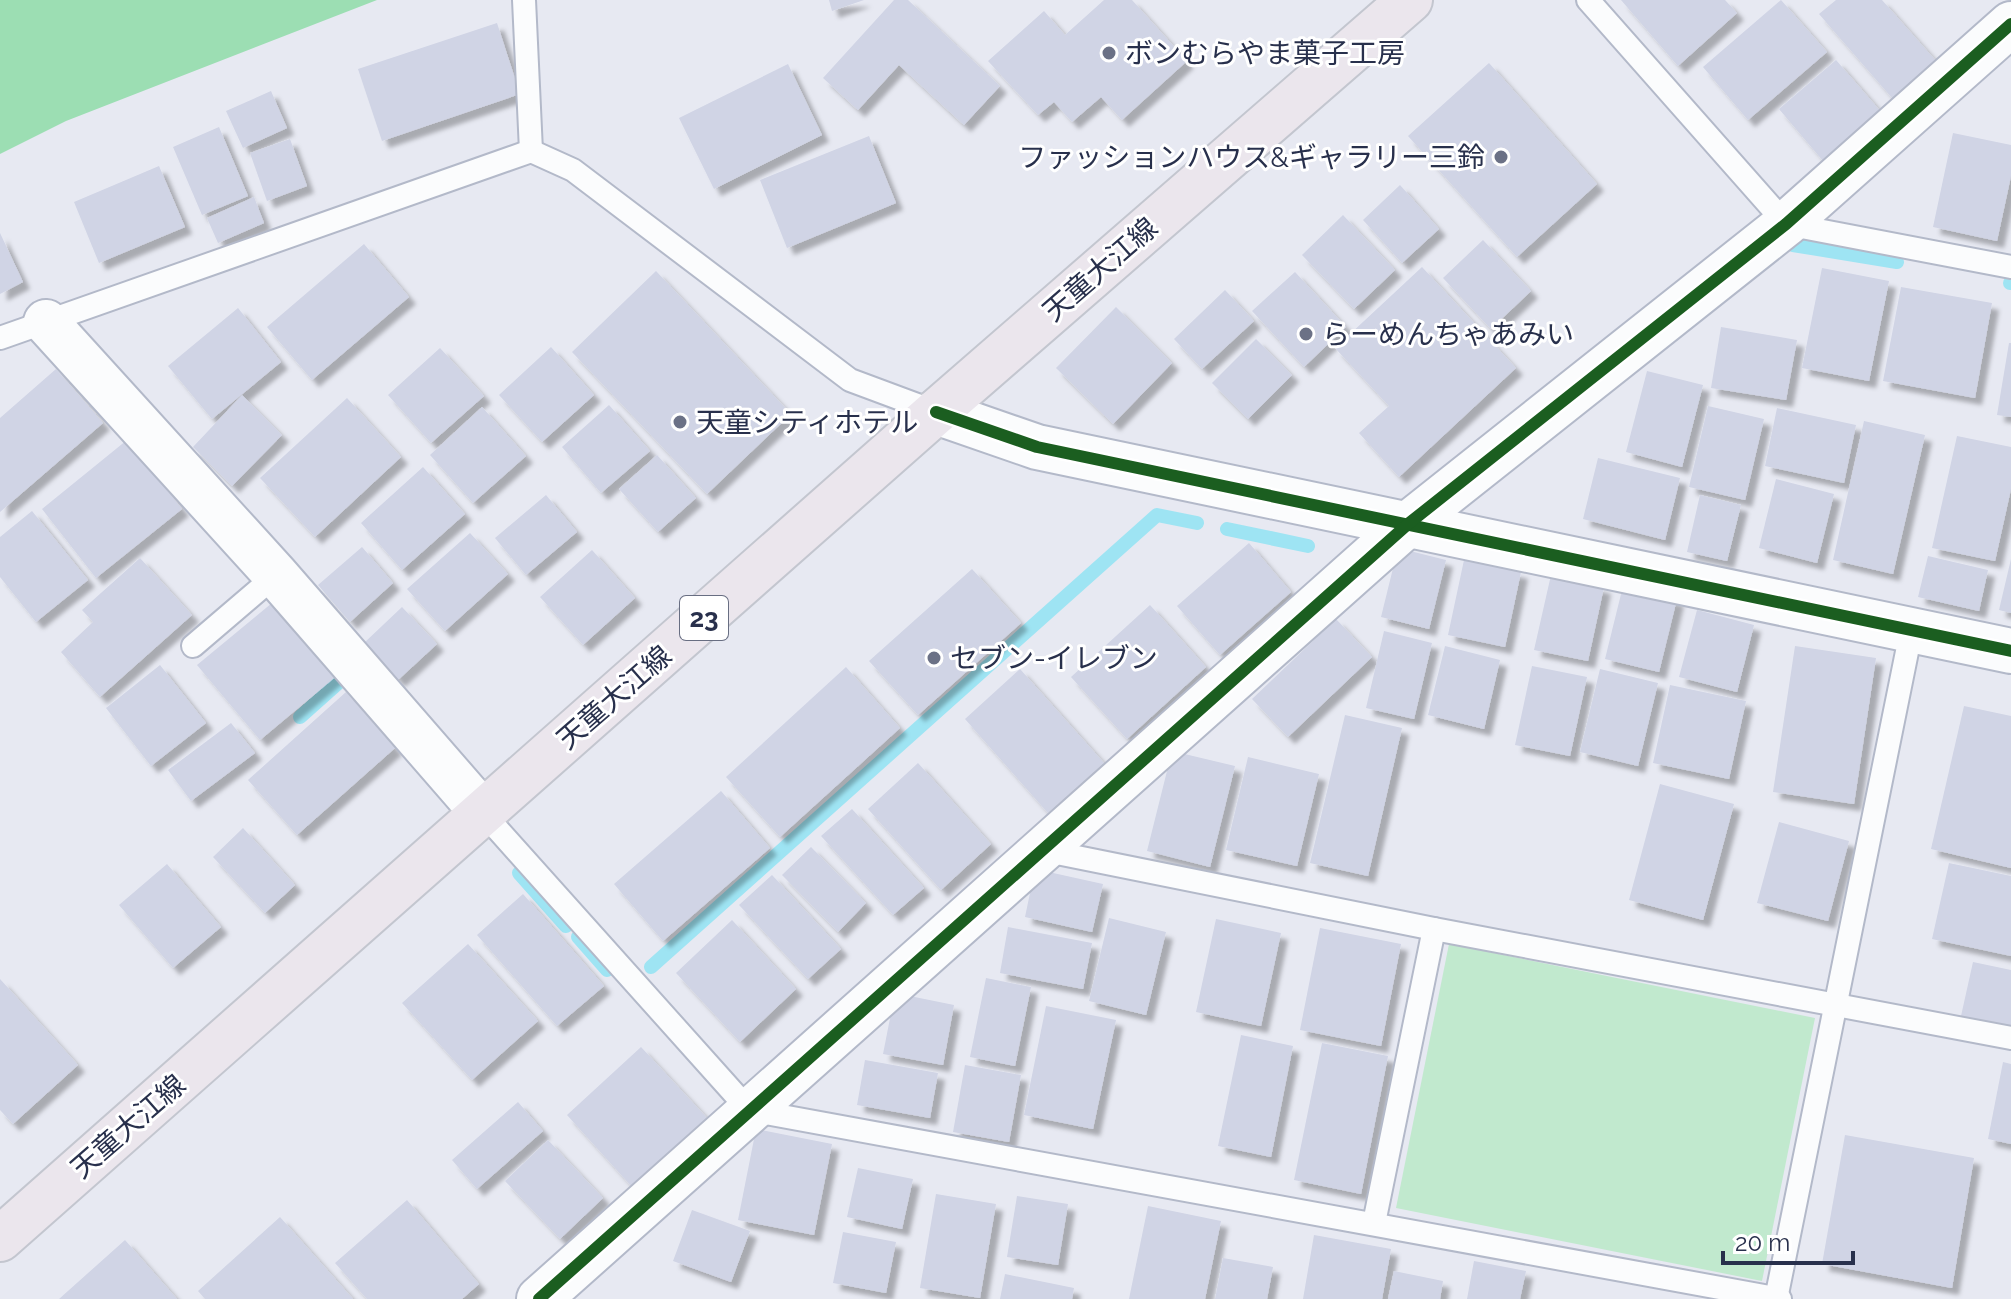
<svg xmlns="http://www.w3.org/2000/svg" width="2011" height="1299" font-family="Raleway,'Noto Sans JP',sans-serif">
	<style>
		.green { fill: #c1e9ce }
		.forest { fill: #9cdeb3 }
		.lines { fill: none; stroke-linecap: round; stroke-linejoin: round }
		.stream { stroke: #9ee4f3; stroke-width: 14 }
		.building { fill: #d0d4e5; filter: url(#shadow) }
		.service-casing { stroke: #b3b9c9; stroke-width: 26 }
		.minor-casing { stroke: #b3b9c9; stroke-width: 48 }
		.primary-casing { stroke: #c3c6cf; stroke-width: 48 }
		.service { stroke: #fbfcfd; stroke-width: 22 }
		.minor { stroke: #fbfcfd; stroke-width: 44 }
		.primary { stroke: #ebe6ed; stroke-width: 44 }
		.cycleway-casing { stroke: #fff; stroke-width: 17 }
		.cycleway { stroke: #1b5e20; stroke-width: 12 }
		.poi-dot { fill: #6b7186; stroke: #fff; stroke-width: 3 }
		.labels { text-anchor: middle; stroke-width: 6; stroke-linejoin: round; paint-order: stroke }
		.shield { fill: #fff; stroke: #686e82; stroke-width: 2 }
		.shield-label { font-size: 26px; font-weight: bold; fill: #28304c }
		.poi-label { font-size: 28px; fill: #28304c; stroke: #fff; text-anchor: start }
		.street-label { font-size: 28px; fill: #28304c; stroke: #fff }
	</style>
	<defs>
		<filter id="shadow"><feDropShadow dx="7" dy="7" stdDeviation="2" flood-color="#0004"/></filter>
	</defs>
	<rect width="100%" height="100%" fill="#e7e9f2"/>
	<polygon class="green" points="1449,944 1815,1018 1762,1281 1396,1208"/>
	<polygon class="forest" points="0,0 377,0 66,121 0,154"/>
	<g class="lines">
		<g class="stream">
			<polyline points="1793,245 1897,262"/>
			<polyline points="2010,283 2011,283"/>
			<polyline points="1227,529 1308,546"/>
			<polyline points="300,717 346,676 353,684"/>
			<polyline points="519,873 566,926"/>
			<polyline points="578,937 607,970"/>
			<polyline points="651,967 1157,515 1197,523"/>
		</g>
	</g>
	<g class="building">
		<polygon points="829,0 864,0 832,11"/>
		<polygon points="894,0 908,0 1000,86 964,125 899,65 858,110 823,78"/>
		<polygon points="1104,0 1132,0 1187,61 1122,120 1101,97 1072,122 1054,102 1038,115 988,61 1044,11 1065,35"/>
		<polygon points="1621,0 1725,0 1737,13 1678,66"/>
		<polygon points="1781,0 1827,52 1748,120 1703,67"/>
		<polygon points="1836,0 1882,0 1936,61 1893,99 1819,14"/>
		<polygon points="497,23 520,94 382,141 358,69"/>
		<polygon points="1836,60 1882,113 1824,162 1779,109"/>
		<polygon points="1489,63 1597,184 1517,257 1408,136"/>
		<polygon points="788,64 822,135 714,189 679,118"/>
		<polygon points="271,91 287,128 243,148 226,111"/>
		<polygon points="219,127 248,196 202,215 173,147"/>
		<polygon points="1953,133 2011,145 2011,176 1997,241 1933,227"/>
		<polygon points="869,136 896,203 787,248 760,180"/>
		<polygon points="290,139 307,186 267,201 250,153"/>
		<polygon points="159,166 185,227 99,263 74,202"/>
		<polygon points="1400,185 1439,229 1402,263 1363,220"/>
		<polygon points="254,197 264,223 218,243 207,218"/>
		<polygon points="1343,215 1395,270 1354,309 1302,255"/>
		<polygon points="0,233 23,282 0,294"/>
		<polygon points="1483,240 1531,291 1491,329 1443,278"/>
		<polygon points="364,244 409,297 312,380 267,327"/>
		<polygon points="1422,267 1516,368 1399,477 1359,433 1389,406 1335,348"/>
		<polygon points="1822,268 1889,281 1869,381 1802,368"/>
		<polygon points="656,271 791,414 707,494 572,352"/>
		<polygon points="1295,272 1346,327 1304,367 1252,311"/>
		<polygon points="1901,287 1992,303 1975,398 1883,381"/>
		<polygon points="1225,290 1254,321 1202,369 1174,339"/>
		<polygon points="1116,307 1172,363 1113,424 1056,368"/>
		<polygon points="238,308 281,362 212,419 168,366"/>
		<polygon points="1721,327 1797,340 1786,400 1711,388"/>
		<polygon points="1256,339 1292,375 1248,419 1212,383"/>
		<polygon points="2009,343 2011,343 2011,417 1997,415"/>
		<polygon points="551,347 594,395 542,442 499,395"/>
		<polygon points="440,348 484,396 431,443 388,395"/>
		<polygon points="56,369 103,423 0,512 0,418"/>
		<polygon points="1647,371 1703,385 1682,467 1626,452"/>
		<polygon points="242,395 282,435 232,486 193,447"/>
		<polygon points="347,398 401,457 315,537 260,478"/>
		<polygon points="609,405 650,451 601,493 562,447"/>
		<polygon points="1708,406 1764,419 1745,500 1689,487"/>
		<polygon points="482,407 526,456 473,503 430,455"/>
		<polygon points="1777,408 1856,425 1844,483 1765,466"/>
		<polygon points="1864,421 1925,435 1893,574 1833,560"/>
		<polygon points="1957,436 2011,447 2011,489 1995,561 1932,548"/>
		<polygon points="127,440 182,509 96,578 42,509"/>
		<polygon points="657,455 696,498 658,532 619,489"/>
		<polygon points="1598,458 1680,478 1665,540 1583,519"/>
		<polygon points="423,467 465,514 402,570 361,523"/>
		<polygon points="1776,479 1834,494 1817,563 1759,548"/>
		<polygon points="546,495 577,532 526,575 495,538"/>
		<polygon points="1700,495 1741,505 1727,561 1687,552"/>
		<polygon points="32,511 88,580 36,622 0,577 0,537"/>
		<polygon points="470,533 508,574 445,631 407,589"/>
		<polygon points="1249,543 1291,592 1220,655 1177,606"/>
		<polygon points="362,547 393,583 350,622 318,585"/>
		<polygon points="1398,548 1446,560 1429,629 1381,617"/>
		<polygon points="592,550 635,598 583,645 540,597"/>
		<polygon points="1928,556 1988,570 1979,611 1918,597"/>
		<polygon points="140,558 192,615 100,697 61,652 93,622 82,610"/>
		<polygon points="2011,559 2011,613 1999,610"/>
		<polygon points="1464,560 1521,572 1505,647 1448,635"/>
		<polygon points="972,569 1021,623 918,715 869,661"/>
		<polygon points="1551,575 1604,587 1588,661 1534,650"/>
		<polygon points="1623,586 1677,599 1659,672 1605,659"/>
		<polygon points="278,598 339,674 260,740 197,665"/>
		<polygon points="1150,605 1206,667 1127,739 1071,677"/>
		<polygon points="402,607 437,644 398,680 364,643"/>
		<polygon points="1697,610 1754,625 1737,692 1679,677"/>
		<polygon points="1336,619 1372,657 1288,737 1252,699"/>
		<polygon points="1384,631 1432,643 1414,719 1366,708"/>
		<polygon points="1445,646 1500,660 1484,729 1428,715"/>
		<polygon points="1795,646 1876,658 1854,804 1773,792"/>
		<polygon points="160,665 206,723 151,766 106,708"/>
		<polygon points="1532,666 1587,677 1570,756 1515,745"/>
		<polygon points="846,667 900,728 780,837 726,777"/>
		<polygon points="1020,669 1104,763 1048,813 965,719"/>
		<polygon points="1600,669 1658,683 1638,766 1580,752"/>
		<polygon points="1670,685 1746,701 1729,779 1653,763"/>
		<polygon points="346,692 395,748 297,835 248,780"/>
		<polygon points="1964,706 2011,716 2011,868 1931,849"/>
		<polygon points="1345,715 1402,728 1368,876 1310,863"/>
		<polygon points="231,723 255,753 191,801 168,770"/>
		<polygon points="1172,751 1235,766 1210,867 1147,851"/>
		<polygon points="1248,757 1319,774 1297,866 1226,850"/>
		<polygon points="918,763 991,844 941,890 868,809"/>
		<polygon points="1660,784 1734,804 1703,920 1629,900"/>
		<polygon points="721,791 770,848 663,941 614,884"/>
		<polygon points="852,809 924,888 893,915 821,836"/>
		<polygon points="1779,822 1849,841 1828,921 1757,903"/>
		<polygon points="243,828 295,885 265,913 213,857"/>
		<polygon points="811,847 866,903 838,932 782,875"/>
		<polygon points="1949,863 2011,876 2011,956 1932,939"/>
		<polygon points="167,864 221,927 173,968 119,905"/>
		<polygon points="1035,869 1103,884 1092,932 1025,917"/>
		<polygon points="772,875 841,949 808,979 739,905"/>
		<polygon points="523,894 604,986 557,1026 477,935"/>
		<polygon points="1109,918 1166,932 1146,1015 1089,1001"/>
		<polygon points="1216,919 1281,933 1261,1026 1196,1012"/>
		<polygon points="732,920 796,989 740,1042 676,973"/>
		<polygon points="1008,927 1092,943 1083,989 1000,973"/>
		<polygon points="1320,928 1401,944 1381,1046 1300,1030"/>
		<polygon points="468,944 538,1021 472,1080 402,1003"/>
		<polygon points="1973,962 2011,970 2011,1027 1961,1016"/>
		<polygon points="986,978 1031,987 1015,1066 970,1057"/>
		<polygon points="0,979 78,1065 13,1124 0,1110"/>
		<polygon points="895,993 954,1005 943,1065 883,1054"/>
		<polygon points="1046,1006 1116,1020 1093,1129 1024,1115"/>
		<polygon points="1241,1035 1293,1046 1271,1157 1218,1146"/>
		<polygon points="1322,1043 1388,1056 1361,1194 1294,1180"/>
		<polygon points="641,1047 708,1119 633,1188 567,1115"/>
		<polygon points="865,1060 938,1073 930,1118 857,1105"/>
		<polygon points="2003,1062 2011,1064 2011,1144 1988,1139"/>
		<polygon points="965,1065 1021,1075 1009,1142 953,1132"/>
		<polygon points="518,1102 543,1131 477,1189 452,1160"/>
		<polygon points="756,1129 832,1144 814,1235 738,1220"/>
		<polygon points="1845,1135 1974,1158 1952,1288 1822,1264"/>
		<polygon points="548,1140 603,1198 560,1239 505,1181"/>
		<polygon points="858,1168 913,1179 902,1229 847,1217"/>
		<polygon points="936,1194 996,1204 980,1298 920,1288"/>
		<polygon points="1017,1196 1068,1204 1058,1265 1007,1257"/>
		<polygon points="407,1200 479,1284 462,1299 367,1299 335,1263"/>
		<polygon points="1148,1206 1221,1221 1205,1299 1129,1299"/>
		<polygon points="692,1210 750,1231 731,1282 673,1261"/>
		<polygon points="280,1217 353,1299 205,1299 198,1291"/>
		<polygon points="843,1232 896,1242 886,1293 833,1283"/>
		<polygon points="1314,1235 1391,1249 1382,1299 1303,1299"/>
		<polygon points="125,1240 177,1299 59,1299"/>
		<polygon points="1223,1258 1273,1267 1267,1299 1215,1299"/>
		<polygon points="1474,1261 1526,1271 1520,1299 1467,1299"/>
		<polygon points="1394,1271 1443,1281 1440,1299 1388,1299"/>
		<polygon points="1005,1274 1074,1288 1072,1299 1000,1299"/>
	</g>
	<g class="lines">
		<defs>
			<g id="service">
				<polyline points="524,0 531,151"/>
				<polyline points="1588,0 1786,224 2011,267"/>
				<polyline points="0,338 531,151 573,170 850,380 936,412"/>
				<polyline points="193,646 276,575"/>
				<polyline points="483,813 749,1110 1780,1299"/>
				<polyline points="1042,850 1434,929 2011,1038"/>
				<polyline points="1374,1223 1434,929"/>
				<polyline points="1776,1299 1911,632"/>
			</g>
			<g id="minor">
				<polyline points="46,322 276,575 483,813"/>
				<polyline points="936,412 1037,447 2011,651"/>
				<polyline points="539,1299 1408,524 1786,224 2011,24"/>
			</g>
			<polyline id="primary" points="0,1239 936,412 1410,0"/>
		</defs>
		<use href="#service" class="service-casing"/>
		<use href="#minor" class="minor-casing"/>
		<use href="#primary" class="primary-casing"/>
		<use href="#service" class="service"/>
		<use href="#minor" class="minor"/>
		<use href="#primary" class="primary"/>
		<defs>
			<g id="cycleway">
				<polyline points="936,412 1037,447 2011,651"/>
				<polyline points="539,1299 1408,524 1786,224 2011,24"/>
			</g>
		</defs>
		<use href="#cycleway" class="cycleway-casing"/>
		<use href="#cycleway" class="cycleway"/>
	</g>
	<g class="poi-dot">
		<circle cx="1109" cy="53" r="8"/>
		<circle cx="1501" cy="157" r="8"/>
		<circle cx="1306" cy="334" r="8"/>
		<circle cx="680" cy="422" r="8"/>
		<circle cx="934" cy="658" r="8"/>
	</g>
	<g class="labels">
		<rect class="shield" x="680" y="596" width="48" height="44" rx="6"/>
		<g class="shield-label">
			<text x="704" y="627">23</text>
		</g>
		<g class="poi-label">
			<text x="1125" y="63">ボンむらやま菓子工房</text>
			<text x="1485" y="167" text-anchor="end">ファッションハウス&amp;ギャラリー三鈴</text>
			<text x="1322" y="344">らーめんちゃあみい</text>
			<text x="696" y="432">天童シティホテル</text>
			<text x="950" y="668">セブン-イレブン</text>
		</g>
		<g class="street-label">
			<text transform="translate(1100 269) rotate(-41)" y="10">天童大江線</text>
			<text transform="translate(614 697) rotate(-41)" y="10">天童大江線</text>
			<text transform="translate(128 1126) rotate(-41)" y="10">天童大江線</text>
		</g>
	</g>
	<path d="M1723 1251v12h130v-12" fill="none" stroke="#28304c" stroke-width="4"/>
	<text x="1735" y="1251" font-size="24" fill="#28304c" stroke="#ffffff" stroke-width="6" paint-order="stroke">20 m</text>
</svg>
